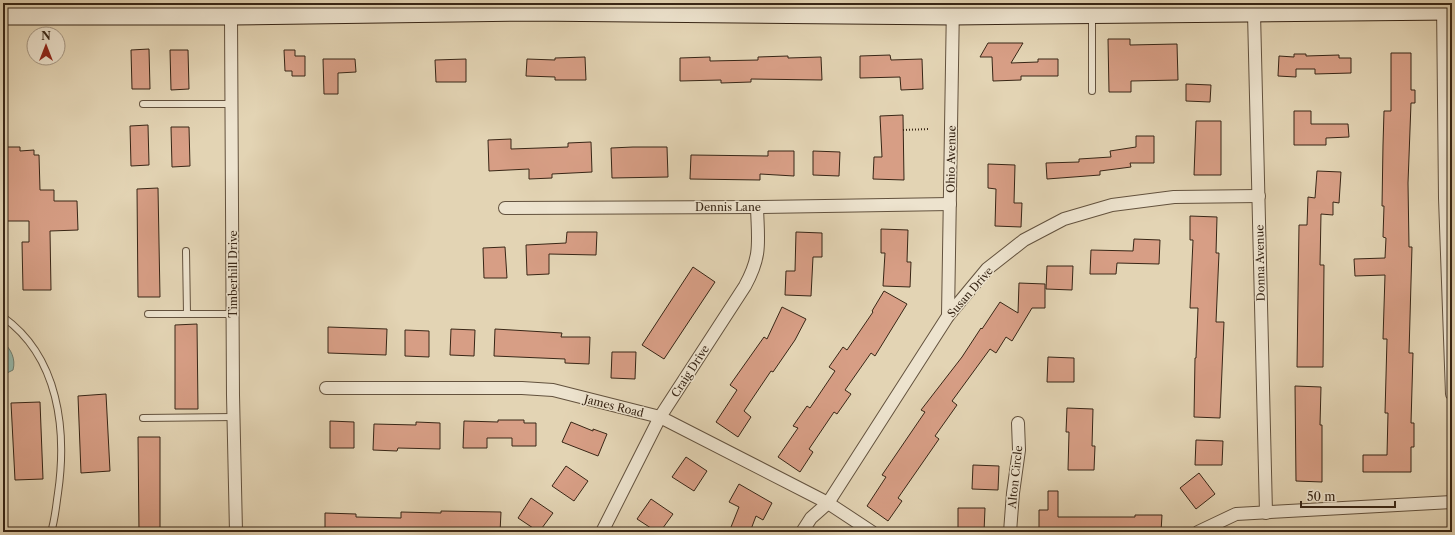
<svg xmlns="http://www.w3.org/2000/svg" width="1455" height="535" font-family="'Libre Caslon Text',serif">
	<style>
		.water { fill: #95b8ab; stroke: #707e6f }
		.building { fill: #d79e85; stroke: #382616 }
		.lines { fill: none; stroke-linecap: round; stroke-linejoin: round }
		.service-casing { stroke: #63523e; stroke-width: 8 }
		.minor-casing { stroke: #63523e; stroke-width: 14 }
		.secondary-casing { stroke: #382616; stroke-width: 19 }
		.path { stroke: #382616; stroke-width: 2; stroke-dasharray: 1 2; stroke-linecap: butt }
		.service { stroke: #ede3ce; stroke-width: 6 }
		.minor { stroke: #ede3ce; stroke-width: 12 }
		.secondary { stroke: #ede3ce; stroke-width: 17 }
		.labels { text-anchor: middle; stroke-width: 3; stroke-linejoin: round; paint-order: stroke }
		.street-label { font-size: 11px; fill: #382616; stroke: #ede3ce }
	</style>
	<rect width="100%" height="100%" fill="#e3d4b4"/>
	<filter id="stains"><feTurbulence type="fractalNoise" baseFrequency=".005" numOctaves="4"/><feColorMatrix values="0 0 0 0 .2 0 0 0 0 .09 0 0 0 0 .02 0 0 0 .5 -.17"/></filter>
	<radialGradient id="worn" r=".72"><stop offset=".6" stop-color="#630" stop-opacity="0"/><stop offset="1" stop-color="#630" stop-opacity=".3"/></radialGradient>
	<path class="water" d="M3,342C11,349 16,359 13,370L3,375Z"/>
	<g class="building">
		<polygon points="1108,39 1130,39 1130,45 1177,44 1178,80 1131,81 1131,92 1109,92"/>
		<polygon points="988,43 1023,43 1011,63 1038,62 1038,59 1058,59 1058,76 1021,76 1021,80 993,81 992,57 980,57"/>
		<polygon points="149,49 150,89 132,89 131,50"/>
		<polygon points="170,50 188,50 189,89 171,90"/>
		<polygon points="284,50 295,50 295,56 305,56 305,76 292,76 292,71 285,71"/>
		<polygon points="1391,53 1411,53 1411,90 1415,90 1415,103 1411,103 1408,183 1409,247 1412,247 1409,353 1413,353 1411,423 1414,423 1414,447 1411,447 1411,472 1363,472 1363,455 1387,455 1388,413 1385,413 1387,339 1383,339 1385,275 1355,276 1354,259 1385,258 1386,238 1383,237 1384,206 1382,206 1383,145 1384,111 1391,111"/>
		<polygon points="1294,54 1306,54 1306,56 1339,55 1339,58 1351,58 1351,73 1315,74 1315,69 1296,69 1296,77 1278,76 1279,56 1294,57"/>
		<polygon points="890,55 891,60 922,59 923,89 901,90 900,77 860,78 860,56"/>
		<polygon points="788,56 788,58 821,57 822,80 751,79 751,82 721,83 721,80 680,81 680,58 710,57 710,61 758,60 758,57"/>
		<polygon points="585,57 586,80 555,80 555,77 526,76 527,59 555,60 555,58"/>
		<polygon points="323,59 355,59 356,72 338,73 338,94 324,94"/>
		<polygon points="466,59 466,82 436,82 435,60"/>
		<polygon points="1186,84 1211,85 1210,102 1186,101"/>
		<polygon points="1294,111 1311,111 1311,124 1348,124 1349,137 1326,138 1326,145 1294,145"/>
		<polygon points="903,115 904,180 873,179 874,157 882,157 880,116"/>
		<polygon points="1196,121 1221,121 1221,175 1194,175"/>
		<polygon points="148,125 149,165 131,166 130,126"/>
		<polygon points="171,127 189,127 190,166 172,167"/>
		<polygon points="1136,136 1154,136 1154,163 1130,163 1131,167 1100,171 1100,175 1047,179 1046,163 1079,162 1079,159 1111,157 1110,151 1136,147"/>
		<polygon points="511,139 511,149 568,147 568,143 591,142 592,172 552,174 552,178 529,179 529,169 489,171 488,140"/>
		<polygon points="6,147 20,147 20,151 34,150 34,155 39,155 40,190 54,190 54,201 77,201 78,230 50,231 51,290 23,290 22,242 29,242 29,221 3,221 3,190 6,190"/>
		<polygon points="633,147 667,147 668,177 612,178 611,148"/>
		<polygon points="768,151 794,151 794,176 760,174 760,180 690,179 691,155 768,156"/>
		<polygon points="813,151 840,152 839,176 813,175"/>
		<polygon points="988,164 1015,165 1014,203 1022,203 1021,227 995,226 996,189 988,188"/>
		<polygon points="1317,171 1341,172 1339,203 1333,202 1333,215 1321,214 1320,265 1324,265 1323,367 1297,367 1299,225 1307,225 1308,197 1315,198"/>
		<polygon points="158,188 160,297 138,297 137,189"/>
		<polygon points="1190,216 1217,217 1216,253 1219,253 1216,322 1224,322 1220,418 1194,417 1195,358 1196,358 1198,308 1190,308 1193,240 1190,240"/>
		<polygon points="881,229 908,230 907,262 911,262 910,287 883,286 885,253 881,253"/>
		<polygon points="567,232 597,232 596,255 549,254 549,274 527,275 526,245 566,243"/>
		<polygon points="796,232 822,233 822,257 813,257 811,296 785,295 786,271 795,271"/>
		<polygon points="1134,239 1160,240 1159,264 1117,263 1116,274 1090,274 1091,250 1133,251"/>
		<polygon points="505,247 507,278 484,278 483,248"/>
		<polygon points="1047,266 1073,266 1072,290 1046,289"/>
		<polygon points="693,267 715,282 664,359 642,345"/>
		<polygon points="1019,283 1045,284 1045,308 1032,308 1012,341 1006,337 996,353 990,349 952,401 957,405 935,436 939,439 898,498 902,501 888,521 867,506 886,477 882,475 925,412 921,410 962,357 981,328 982,329 1000,302 1018,313"/>
		<polygon points="884,291 907,304 875,356 871,353 845,390 851,394 837,414 834,412 809,449 813,452 800,472 778,457 798,428 793,426 807,406 810,408 835,371 829,367 843,347 847,350 873,312 872,311"/>
		<polygon points="782,307 806,319 795,340 773,372 771,371 744,411 751,417 738,437 716,422 737,390 730,385 764,337 767,339"/>
		<polygon points="197,324 198,409 175,409 175,325"/>
		<polygon points="328,327 387,329 386,355 328,353"/>
		<polygon points="451,329 475,330 474,356 450,355"/>
		<polygon points="495,329 562,333 561,337 590,337 589,364 565,363 565,359 494,356"/>
		<polygon points="405,330 429,331 429,357 405,356"/>
		<polygon points="612,352 636,352 635,379 611,378"/>
		<polygon points="1048,357 1074,358 1074,382 1047,382"/>
		<polygon points="1295,386 1321,387 1320,425 1322,425 1322,482 1296,481"/>
		<polygon points="106,394 110,471 81,473 78,396"/>
		<polygon points="40,402 43,479 15,480 11,403"/>
		<polygon points="1067,408 1093,409 1092,446 1095,446 1094,470 1068,470 1069,432 1066,432"/>
		<polygon points="498,420 524,420 524,423 536,423 536,446 512,446 512,438 487,438 487,448 463,448 464,421 498,422"/>
		<polygon points="330,421 354,422 354,448 330,448"/>
		<polygon points="416,422 440,423 440,449 398,448 397,451 373,450 374,424 416,425"/>
		<polygon points="571,422 593,431 593,429 607,434 598,456 562,442"/>
		<polygon points="138,437 160,437 160,532 139,532"/>
		<polygon points="1196,440 1223,441 1222,465 1195,465"/>
		<polygon points="686,457 707,471 694,491 672,477"/>
		<polygon points="973,465 999,466 998,490 972,489"/>
		<polygon points="566,466 588,481 574,501 552,486"/>
		<polygon points="1199,473 1215,494 1196,509 1180,488"/>
		<polygon points="739,484 772,503 763,520 756,516 750,532 729,532 739,507 729,502"/>
		<polygon points="1048,491 1058,491 1058,517 1135,517 1135,515 1162,515 1161,532 1039,532 1039,510 1048,510"/>
		<polygon points="531,498 553,513 539,532 518,518"/>
		<polygon points="651,499 673,514 660,532 657,532 637,519"/>
		<polygon points="958,508 985,508 984,532 958,532"/>
		<polygon points="441,511 501,512 500,532 325,531 325,513 356,514 356,517 401,518 401,512 441,513"/>
	</g>
	<g class="lines">
		<defs>
			<g id="service">
				<polyline points="1092,91 1092,16"/>
				<polyline points="143,104 232,104"/>
				<polyline points="186,251 187,314"/>
				<polyline points="148,314 233,314"/>
				<path d="M3,317C59,357 67,430 58,493C56,506 55,520 51,532"/>
				<polyline points="143,418 234,417"/>
			</g>
			<g id="minor">
				<polyline points="1443,3 1445,198 1452,394"/>
				<polyline points="1254,13 1266,513"/>
				<polyline points="169,16 170,3"/>
				<polyline points="186,16 186,3"/>
				<polyline points="231,16 233,395 236,532"/>
				<polyline points="505,208 757,207 950,204"/>
				<polyline points="948,316 953,3"/>
				<polyline points="326,388 522,388 553,390 660,417 828,503 872,532"/>
				<path d="M602,532L660,417L745,286C762,255 758,242 757,207"/>
				<polyline points="802,532 811,518 828,503 948,316 987,269 1024,240 1064,219 1112,205 1174,197 1259,196"/>
				<polyline points="1010,532 1013,493 1019,450 1018,423"/>
				<polyline points="1198,532 1236,514 1452,502"/>
			</g>
			<polyline id="secondary" points="3,16 231,16 530,12 953,16 1452,11"/>
		</defs>
		<use href="#service" class="service-casing"/>
		<use href="#minor" class="minor-casing"/>
		<use href="#secondary" class="secondary-casing"/>
		<polyline class="path" points="903,130 929,129"/>
		<use href="#service" class="service"/>
		<use href="#minor" class="minor"/>
		<use href="#secondary" class="secondary"/>
	</g>
	<g class="labels">
		<g class="street-label">
			<text transform="translate(951 159) rotate(-89)" y="4">Ohio Avenue</text>
			<text x="728" y="211">Dennis Lane</text>
			<text transform="translate(1260 263) rotate(-91)" y="4">Donna Avenue</text>
			<text transform="translate(233 274) rotate(-90)" y="4">Timberhill Drive</text>
			<text transform="translate(970 292) rotate(-49)" y="4">Susan Drive</text>
			<text transform="translate(690 371) rotate(-57)" y="4">Craig Drive</text>
			<text transform="translate(614 406) rotate(14)" y="4">James Road</text>
			<text transform="translate(1015 477) rotate(-84)" y="4">Alton Circle</text>
		</g>
	</g>
	<rect width="1455" height="535" fill="none" stroke="#e3d4b4" stroke-width="16"/>
	<rect x="4" y="4" width="1447" height="527" fill="none" stroke="#382616" stroke-width="2"/>
	<rect x="8" y="8" width="1439" height="519" fill="none" stroke="#382616"/>
	<g transform="translate(46 46)"><circle r="19" fill="#ede3ce" stroke="#a59784"/>
	<path d="M0-3L7 15L0 10L-7 15Z" fill="#8f2418"/>
	<text y="-6" font-size="11" font-weight="bold" text-anchor="middle" fill="#382616">N</text>
	</g>
	<path d="M1301 501v6h94v-6" fill="none" stroke="#382616" stroke-width="2"/>
	<text x="1307" y="501" font-size="12" fill="#382616" stroke="#ede3ce" stroke-width="3" paint-order="stroke">50 m</text>
	<rect width="100%" height="100%" filter="url(#stains)"/>
	<rect width="100%" height="100%" fill="url(#worn)"/>
</svg>
